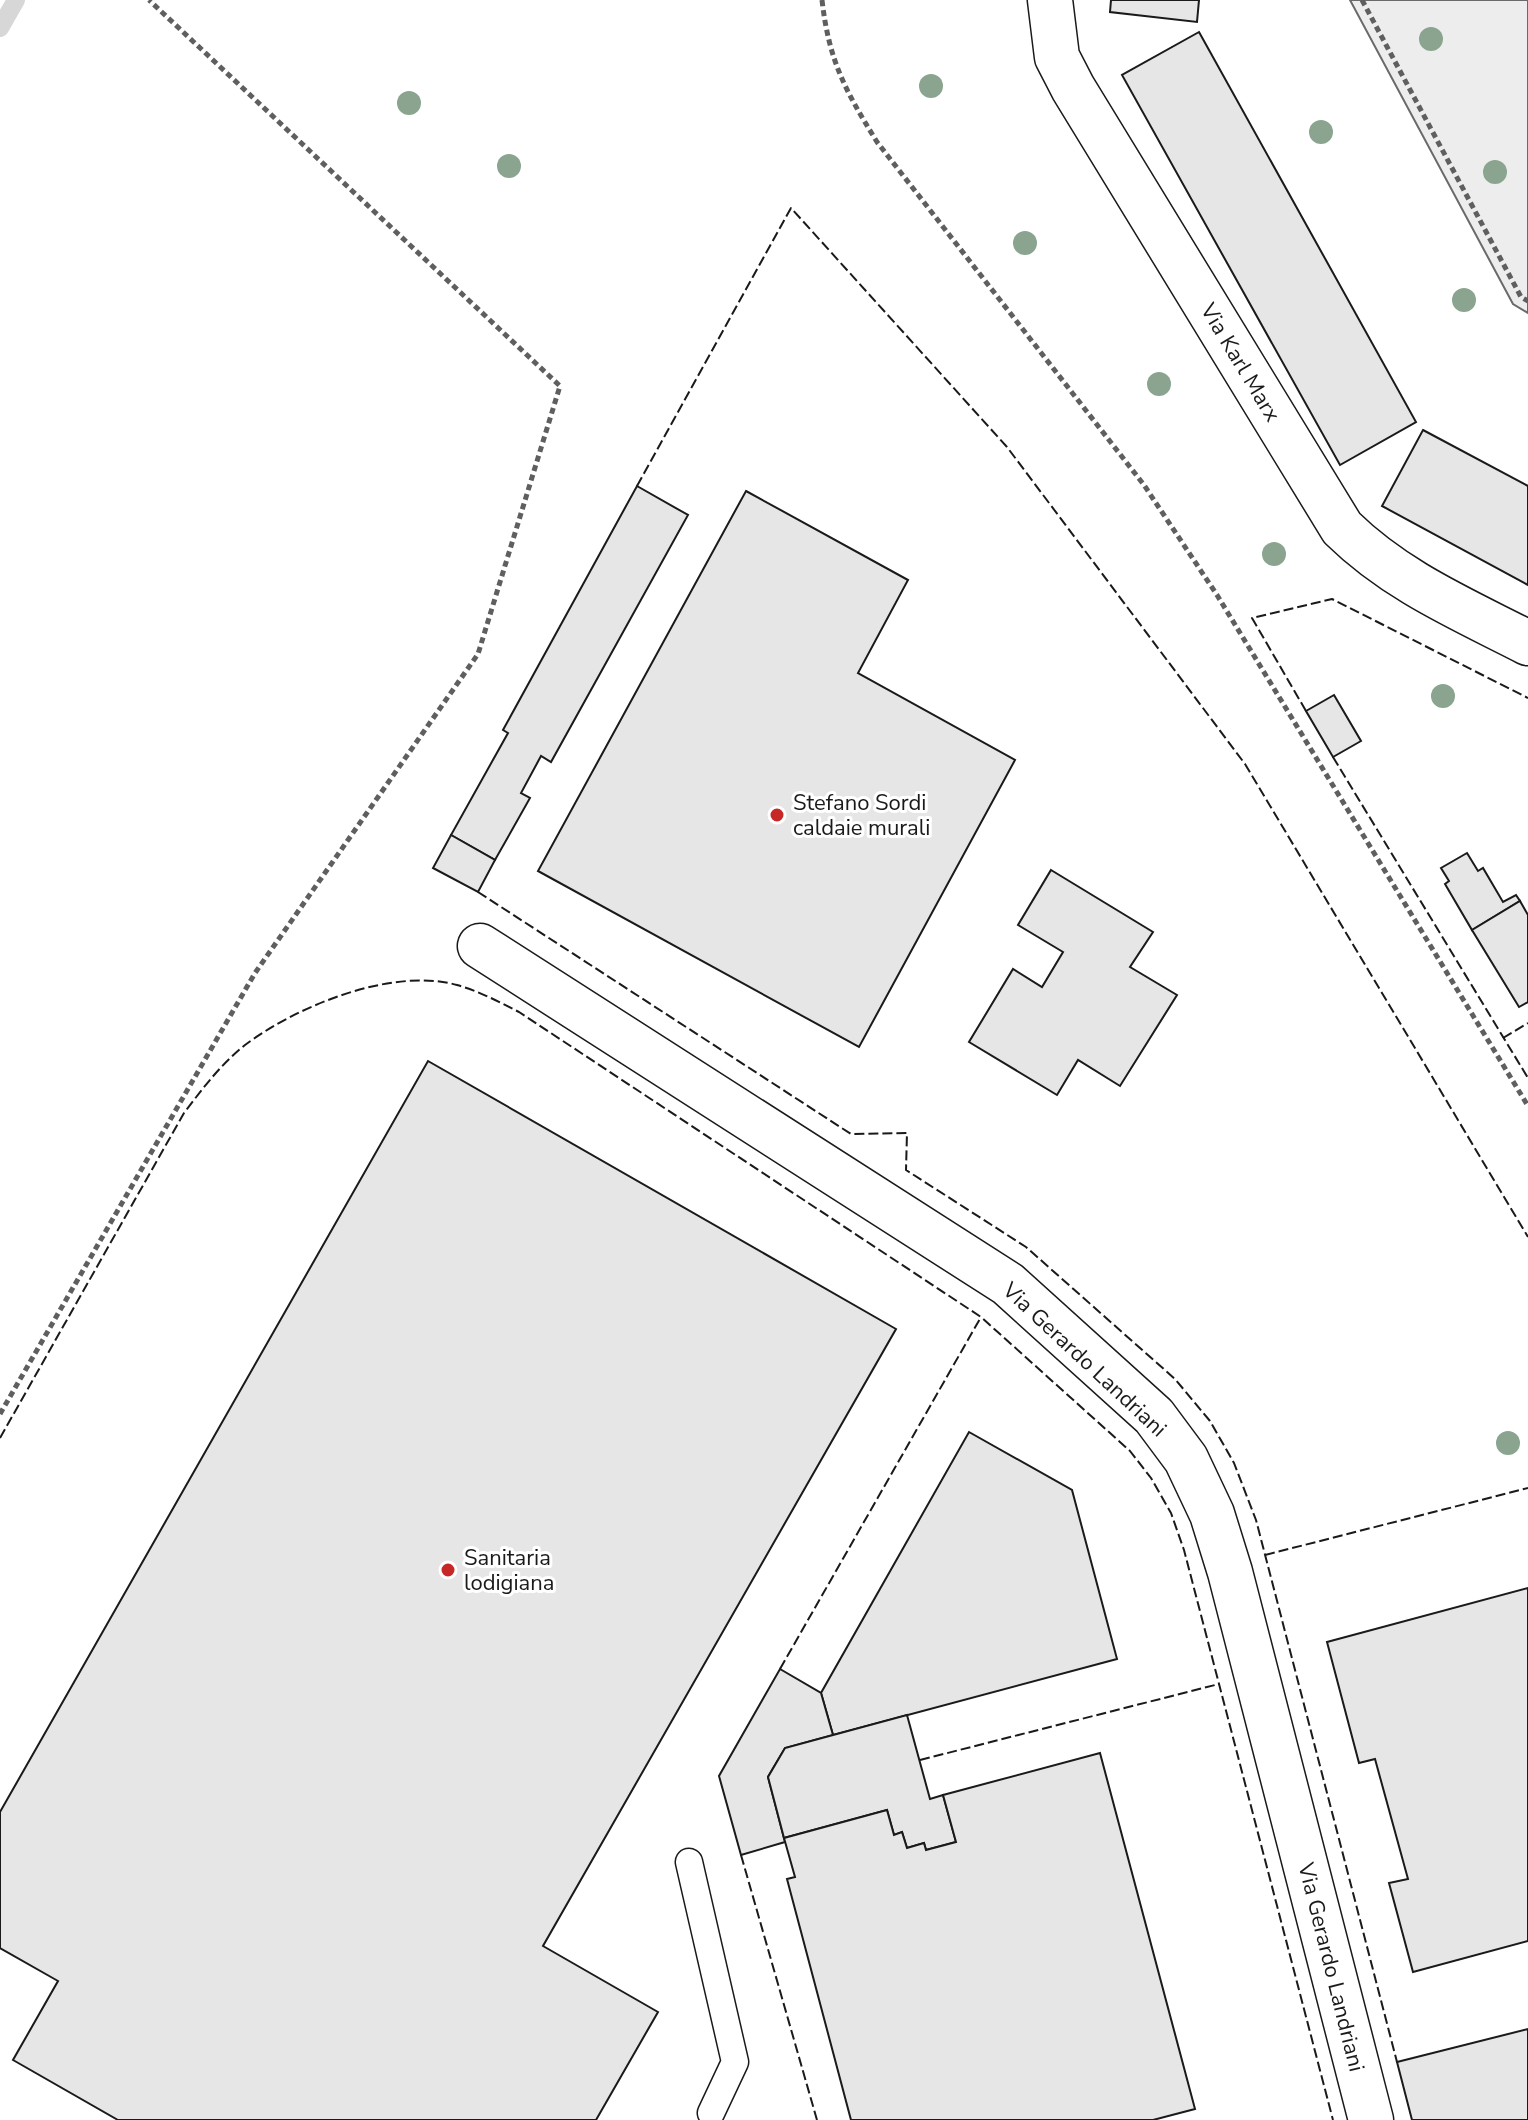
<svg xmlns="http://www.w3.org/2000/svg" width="1528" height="2120" font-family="'Nunito Sans',sans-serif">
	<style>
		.built { fill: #ededed; stroke: #6a6a6a; stroke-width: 2 }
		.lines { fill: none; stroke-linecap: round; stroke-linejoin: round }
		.stream { stroke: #d7d7d7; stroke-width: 18 }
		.building { fill: #e6e6e6; stroke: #1a1a1a; stroke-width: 2 }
		.service-casing { stroke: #1a1a1a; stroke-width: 29 }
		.minor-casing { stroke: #1a1a1a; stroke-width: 47 }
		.path { stroke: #5f5f5f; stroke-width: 5; stroke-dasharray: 6 4; stroke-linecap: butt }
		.service { stroke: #fff; stroke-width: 26 }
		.minor { stroke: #fff; stroke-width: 44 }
		.fence { stroke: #1a1a1a; stroke-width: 2; stroke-dasharray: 10 4; stroke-linecap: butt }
		.tree { fill: #8aa48f }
		.poi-dot { fill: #c62828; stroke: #fff; stroke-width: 3 }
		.labels { text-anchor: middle; stroke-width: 6; stroke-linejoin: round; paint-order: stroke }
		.street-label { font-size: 22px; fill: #1a1a1a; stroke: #fff }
		.poi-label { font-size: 22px; fill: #1a1a1a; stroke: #fff; text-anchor: start }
	</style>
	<rect width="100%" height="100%" fill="#fff"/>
	<polygon class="built" points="1350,0 1528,0 1528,313 1513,304"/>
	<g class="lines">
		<polyline class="stream" points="0,28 16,0"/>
	</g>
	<g class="building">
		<polygon points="1111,0 1199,0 1197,22 1110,12"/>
		<polygon points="1199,32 1416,422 1340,465 1122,75"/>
		<polygon points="1423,430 1528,486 1528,585 1382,506"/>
		<polygon points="637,486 688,515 551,762 541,756 521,793 530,798 495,860 451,835 508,733 503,730"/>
		<polygon points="746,491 908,580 858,673 1015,760 859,1047 538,871"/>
		<polygon points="1334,695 1361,741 1333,757 1306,711"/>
		<polygon points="451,835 495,860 478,892 433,868"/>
		<polygon points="1467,853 1478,871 1483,868 1503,902 1516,895 1520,901 1472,930 1445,884 1449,881 1441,868"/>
		<polygon points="1051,870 1153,932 1130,967 1177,995 1120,1086 1078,1060 1057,1095 969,1042 1013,969 1042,987 1063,952 1018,925"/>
		<polygon points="1520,901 1528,915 1528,1002 1519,1007 1472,930"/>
		<polygon points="428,1061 896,1329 543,1946 658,2012 596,2120 118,2120 13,2060 58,1981 0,1948 0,1812"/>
		<polygon points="969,1432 1072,1490 1117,1659 833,1735 821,1693"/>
		<polygon points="1528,1588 1528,1941 1413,1972 1389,1883 1408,1879 1375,1759 1359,1763 1327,1642"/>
		<polygon points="780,1669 821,1693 833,1735 785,1748 768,1777 785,1842 741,1855 719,1776"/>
		<polygon points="907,1715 930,1799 943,1795 956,1842 926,1850 924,1843 907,1848 902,1832 894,1835 887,1810 784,1838 768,1777 785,1748"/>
		<polygon points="1100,1753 1195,2109 1153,2120 851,2120 787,1879 795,1877 784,1838 887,1810 894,1835 902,1832 907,1848 924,1843 926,1850 956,1842 943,1795"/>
		<polygon points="1528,2029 1528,2120 1412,2120 1397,2062"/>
	</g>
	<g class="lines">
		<defs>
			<polyline id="service" points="689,1862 735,2062 711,2113"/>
			<g id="minor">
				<path d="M1050,0L1057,57L1073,88L1342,528C1396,581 1462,609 1528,643"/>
				<polyline points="480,946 1008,1284 1154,1416 1186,1459 1212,1514 1230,1572 1371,2120"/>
			</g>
		</defs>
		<use href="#service" class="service-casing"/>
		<use href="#minor" class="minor-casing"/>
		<g class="path">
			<path d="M822,0C829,61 845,90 877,142L1144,485L1217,595L1528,1106"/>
			<polyline points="1362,0 1521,297 1528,301"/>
			<polyline points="0,1414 255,973 478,654 560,386 149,0"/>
		</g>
		<use href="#service" class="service"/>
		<use href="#minor" class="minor"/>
		<g class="fence">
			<polyline points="637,486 791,208 1007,447 1245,764 1528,1237"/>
			<polyline points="1306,711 1252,618 1332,599 1528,698"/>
			<polyline points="1333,757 1528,1078"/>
			<polyline points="478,892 851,1134 907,1133 906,1170 1026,1247 1175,1379 1210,1421 1234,1463 1256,1520 1397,2062"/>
			<polyline points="1503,1038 1528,1023"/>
			<path d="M0,1438L184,1113C203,1088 221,1064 245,1045C297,1006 392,967 457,985C479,991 499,1002 519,1012L981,1317L1130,1451L1151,1478L1171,1513L1184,1550L1333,2120"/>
			<polyline points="1265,1555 1528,1488"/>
			<polyline points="780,1669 981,1317"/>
			<polyline points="920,1760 1219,1684"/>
			<polyline points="741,1855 817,2120"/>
		</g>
	</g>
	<g class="tree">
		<circle cx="1431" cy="39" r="12"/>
		<circle cx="931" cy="86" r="12"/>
		<circle cx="409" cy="103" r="12"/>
		<circle cx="1321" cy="132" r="12"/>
		<circle cx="509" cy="166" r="12"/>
		<circle cx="1495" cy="172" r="12"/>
		<circle cx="1025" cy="243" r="12"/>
		<circle cx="1464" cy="300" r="12"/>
		<circle cx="1159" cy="384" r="12"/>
		<circle cx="1274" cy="554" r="12"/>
		<circle cx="1443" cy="696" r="12"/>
		<circle cx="1508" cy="1443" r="12"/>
	</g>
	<g class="poi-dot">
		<circle cx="777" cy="815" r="8"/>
		<circle cx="448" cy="1570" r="8"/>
	</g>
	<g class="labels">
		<g class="street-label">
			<text transform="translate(1241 362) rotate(59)" y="8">Via Karl Marx</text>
			<text transform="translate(1085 1359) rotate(43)" y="8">Via Gerardo Landriani</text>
			<text transform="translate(1332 1967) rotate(76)" y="8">Via Gerardo Landriani</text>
		</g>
		<g class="poi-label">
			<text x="793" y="810">Stefano Sordi<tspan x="793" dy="25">caldaie murali</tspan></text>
			<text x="464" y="1565">Sanitaria<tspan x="464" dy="25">lodigiana</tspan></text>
		</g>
	</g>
</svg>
